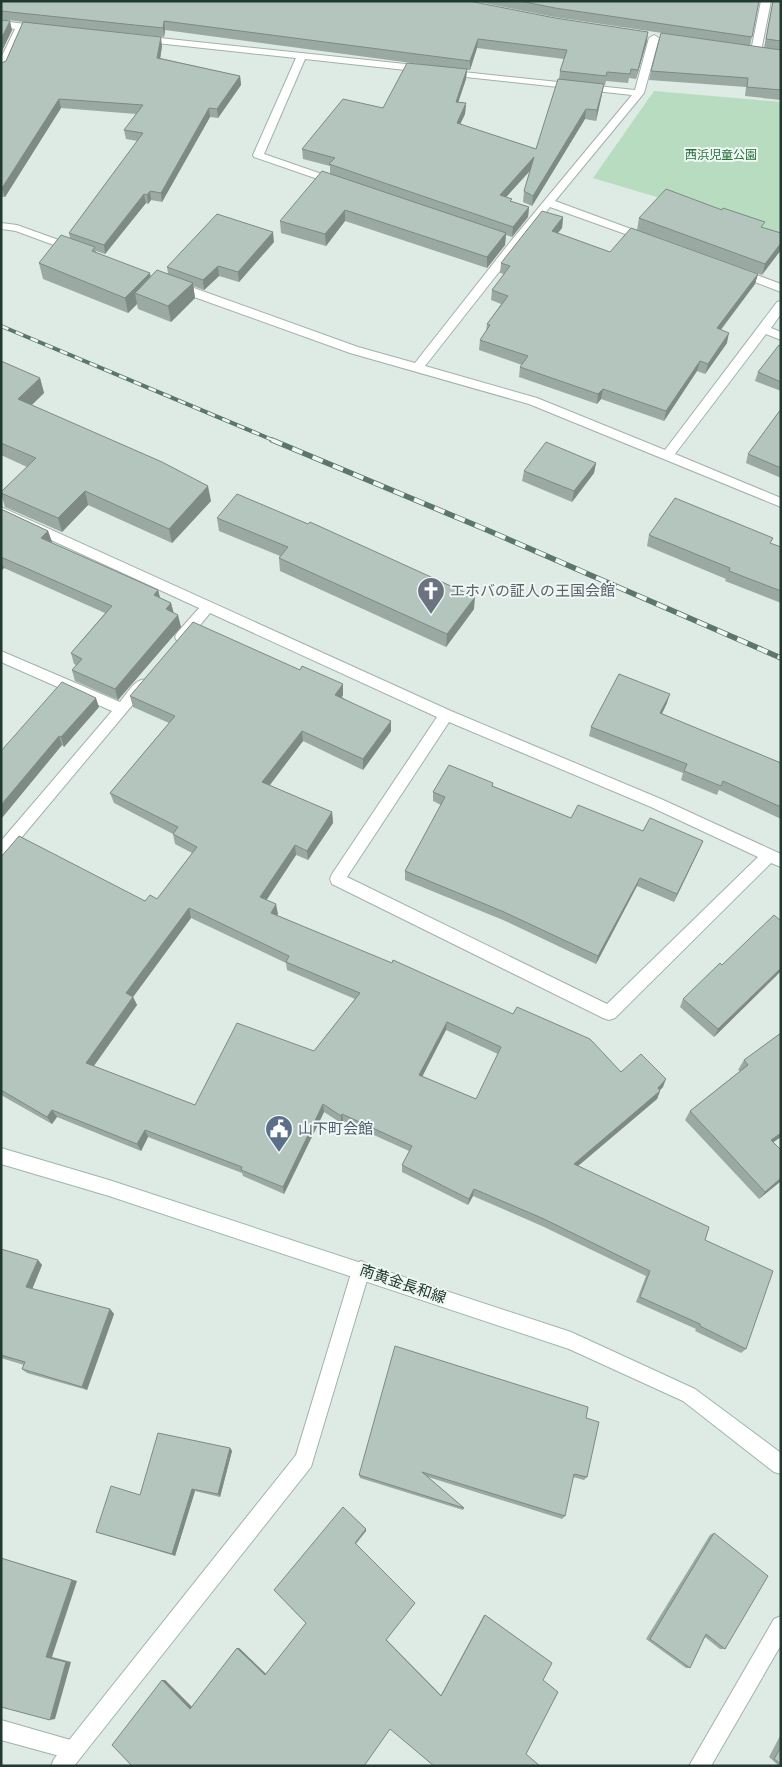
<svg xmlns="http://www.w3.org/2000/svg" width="782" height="1767" font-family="Ubuntu,'Noto Sans JP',sans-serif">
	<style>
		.green { fill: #b7dcbf }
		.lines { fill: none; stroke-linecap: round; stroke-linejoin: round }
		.service-casing { stroke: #a1b2ab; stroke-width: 2 }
		.minor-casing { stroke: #a1b2ab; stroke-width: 2 }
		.secondary-casing { stroke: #9eb6ac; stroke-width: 2 }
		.service { fill: #fff; fill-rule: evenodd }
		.minor { fill: #fff; fill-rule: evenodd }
		.secondary { fill: #fff; fill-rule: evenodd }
		.rail-far1-casing { stroke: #5a766d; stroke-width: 4 }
		.rail-casing { stroke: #5a766d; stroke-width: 5.5 }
		.rail-far1 { stroke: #eff7f2; stroke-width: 2.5; stroke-dasharray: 8; stroke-linecap: butt }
		.rail { stroke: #eff7f2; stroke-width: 4; stroke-dasharray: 11; stroke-linecap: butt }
		.wall { fill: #9ba9a3; fill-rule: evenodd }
		.shaded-wall { fill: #7e8a84 }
		.building { fill: #b4c5bd; stroke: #7e8a84; fill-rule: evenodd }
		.labels { text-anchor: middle; stroke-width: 4; stroke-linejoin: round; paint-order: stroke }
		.far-park-label { font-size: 12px; fill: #2a7041; stroke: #eff7f2 }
		.worship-label { font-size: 15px; fill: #5b616d; stroke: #eff7f2; text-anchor: start }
		.service-label { font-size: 15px; fill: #4e5e75; stroke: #eff7f2; text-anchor: start }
		.street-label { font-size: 15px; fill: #203a31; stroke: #eff7f2 }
	</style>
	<rect width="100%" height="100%" fill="#deeae4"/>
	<polygon class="green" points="654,91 781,102 781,234 593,178"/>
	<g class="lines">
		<defs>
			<g id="service">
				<polygon points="761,1 771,1 761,51 756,54 751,51"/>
				<polygon points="1,223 17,225 22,228 17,231 1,229"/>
				<polygon points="1,1720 81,1743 84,1750 81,1757 74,1760 1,1740"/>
			</g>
			<g id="minor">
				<polygon points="1,21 41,26 46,29 41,32 24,30 6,69 1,72 1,58 15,29 1,27"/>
				<polygon points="654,35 659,38 644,93 555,201 650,236 651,238 650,240 642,240 550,207 425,366 537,398 665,450 777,302 781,301 781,314 771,328 781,332 781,340 766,334 675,454 781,498 781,507 529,404 350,353 172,289 170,286 172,283 180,283 358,347 415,363 511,241 632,95 447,75 442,72 444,70 635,90 649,38"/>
				<polygon points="141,36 424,66 429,69 424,72 305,59 264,154 342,181 343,183 342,185 338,186 254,157 253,155 296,58 138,41 136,39"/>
				<polygon points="17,225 78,247 79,249 74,252 70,251 13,230 12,228"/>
				<polygon points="738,268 781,284 781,292 734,274 732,272"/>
				<path d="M1,507L451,711L661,799L781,854V867L771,863L615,1018L609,1020L603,1018L332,884L330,879L332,874L437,717L210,613L187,641L182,642L177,641L175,637L177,633L199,608L1,517ZM449,722L651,807L758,857L607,1004L347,877Z"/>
				<path d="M1,651L120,702C127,694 136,676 148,680L150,684L6,856L1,858V841L112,711L1,662Z"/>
				<polygon points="361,1261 367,1264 370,1270 311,1467 74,1766 51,1766 54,1759 296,1455 352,1270 355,1264"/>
				<polygon points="781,1616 781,1645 711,1766 689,1766 774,1619"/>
			</g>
			<polygon id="secondary" points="1,1148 109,1180 571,1332 695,1389 781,1453 781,1474 774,1472 683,1401 569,1349 109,1196 1,1164"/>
		</defs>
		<use href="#service" class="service-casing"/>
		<use href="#minor" class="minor-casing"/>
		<use href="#secondary" class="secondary-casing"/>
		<use href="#service" class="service"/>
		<use href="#minor" class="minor"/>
		<use href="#secondary" class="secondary"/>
		<defs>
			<polyline id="rail-far1" points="1,326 275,441"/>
			<polyline id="rail" points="272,440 487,530 781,658"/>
		</defs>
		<use href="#rail-far1" class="rail-far1-casing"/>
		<use href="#rail" class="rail-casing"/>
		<use href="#rail-far1" class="rail-far1"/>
		<use href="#rail" class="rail"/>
	</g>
	<g class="wall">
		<path d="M1,1L647,41L636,79L629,78L628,83L606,81L605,85H604L596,121L585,119L532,206L523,202L524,191L530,171L506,197L512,202L529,207L528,217L512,237L506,235L505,245L487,268L345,221L326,246L281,233L280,221L330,174V166L303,159L302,149L383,108L434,66L165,30L164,37L27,23L162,46L160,58L240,76L241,85L218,118L210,117L162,202L151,200L148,204L146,203L105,254L96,251V252L151,276L168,273L167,267L274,242L239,282L219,276L204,290L193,286L195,298L171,322L138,309L137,304L128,313L43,279L39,263L70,238L69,233L138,141L126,139L124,130L136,114L61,108L5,197H1V63L6,61L23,22L8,20L12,30L1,53ZM477,48L564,59L560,71L559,79L536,149L460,124L465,114L466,103L458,102L466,79L467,70H470Z"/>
		<polygon points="474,1 759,1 750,46 554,17"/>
		<polygon points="773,1 781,1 781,100 745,96 746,87 649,80 651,71 764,48"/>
		<polygon points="563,217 562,228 558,233 610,252 758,274 755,284 721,330 727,343 705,374 697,371 664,421 601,399 597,404 519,377 520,367 522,365 479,350 480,340 486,331 487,324 501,304 491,300 492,290 504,274 500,273 501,263"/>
		<polygon points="639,218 763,228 781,233 762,275 637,230"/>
		<polygon points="781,346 781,391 755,381 758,372"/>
		<polygon points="1,361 40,378 44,393 32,405 211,501 172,543 88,505 62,532 5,507 1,494 1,492 27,467 1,455"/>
		<polygon points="781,409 781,478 746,463 748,454"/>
		<polygon points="596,463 594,473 572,502 522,481 524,471"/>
		<polygon points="1,509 48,531 52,542 51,543 158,590 160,598 171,603 173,613 181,627 118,700 75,681 72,670 76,665 74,664 71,653 105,613 4,568 1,571"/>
		<polygon points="217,518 474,609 446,647 280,571 279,558 280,556 219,531"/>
		<polygon points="649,535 771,544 781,547 781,603 725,581 726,579 647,546"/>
		<path d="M300,670L343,684V695L342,697L391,731L363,770L303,741L269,785L332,812L333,823L308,860L296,855L266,900L278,914L277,915L621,1072L663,1087L660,1090V1091L657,1099L578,1166L705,1240L746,1349L741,1353L695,1331L696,1329L636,1302L646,1276L542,1226L473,1196L468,1205L402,1172V1165L409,1151L343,1121L341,1123L324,1112L284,1194L243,1176L242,1173L148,1137L141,1151L57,1117L52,1124L1,1095V857L145,901L157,899L192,853L175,844L173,834L114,803L110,793L169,723L133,707L130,696ZM191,918L286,963L287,970L355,999L314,1051L195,1105L94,1066L137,1005L133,997ZM446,1030L498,1054L476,1099L422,1076Z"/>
		<polygon points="667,703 662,714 781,763 781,819 719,790 717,795 681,780 683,773 589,736 591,727"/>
		<polygon points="99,707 64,747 62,745 1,819 1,751"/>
		<polygon points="493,786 571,818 643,831 703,841 699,850 674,902 637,886 596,964 503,920 405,880 405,871 441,805 433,801 433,792"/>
		<polygon points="781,921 781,971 714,1037 680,1007 683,999 722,965"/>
		<polygon points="781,1033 773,1142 781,1150 781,1181 759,1199 685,1120 690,1111 740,1071 738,1070 744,1060"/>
		<polygon points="1,1249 38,1260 42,1265 32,1289 110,1309 114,1314 87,1390 27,1373 22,1369 24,1365 1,1358"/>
		<polygon points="586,1418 587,1477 584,1480 573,1477 565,1516 562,1519 428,1477 464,1508 463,1510 360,1478 359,1475"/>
		<polygon points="230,1448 232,1451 220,1497 195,1491 175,1556 96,1532 140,1495"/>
		<polygon points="366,1529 366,1531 356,1544 387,1640 441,1695 484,1615 485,1615 552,1663 390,1729 132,1766 162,1680 165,1680 192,1707 237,1648 239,1648 266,1674 306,1623 274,1590"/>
		<polygon points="714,1533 725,1649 720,1649 705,1637 690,1668 686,1668 646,1639 710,1535"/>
		<polygon points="781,1734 781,1766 779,1766 769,1757"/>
	</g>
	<g class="shaded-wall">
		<polygon points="10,21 12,30 1,53 1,39"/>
		<polygon points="164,21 165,30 164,37 163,28"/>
		<polygon points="648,32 647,41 636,79 638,70"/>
		<polygon points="161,37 162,46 159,67 157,58"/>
		<polygon points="478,39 477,48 470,70 470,61"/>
		<polygon points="467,69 466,79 455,112 456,102"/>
		<polygon points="240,76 241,85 218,118 217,109"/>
		<polygon points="604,84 602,94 596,121 597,110"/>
		<polygon points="59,99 61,108 5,197 2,188"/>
		<polygon points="466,103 465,114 456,133 457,123"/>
		<polygon points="209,108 210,117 162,202 161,193"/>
		<polygon points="586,109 585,119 532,206 533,196"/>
		<polygon points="534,157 533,167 499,205 500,195"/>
		<polygon points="150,191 151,200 148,204 147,195"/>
		<polygon points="144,194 146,203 105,254 104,245"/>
		<polygon points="529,207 528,217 512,237 513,227"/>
		<polygon points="345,210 345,221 326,246 325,234"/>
		<polygon points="563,217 562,228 551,241 552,231"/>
		<polygon points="273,232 274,242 239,282 238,272"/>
		<polygon points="506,233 505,245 487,268 487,257"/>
		<polygon points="781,243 781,250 762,275 765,264"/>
		<polygon points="218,266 219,276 204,290 203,280"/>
		<polygon points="150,273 153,289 135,293 137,304 128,313 125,298"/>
		<polygon points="758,274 755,284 714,338 717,328"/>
		<polygon points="193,283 195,298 171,322 168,306"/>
		<polygon points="729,333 727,343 705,374 708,364"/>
		<polygon points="700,361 697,371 664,421 666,411"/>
		<polygon points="40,378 44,393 22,414 18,399"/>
		<polygon points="603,389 601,399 597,404 598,394"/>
		<polygon points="596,463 594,473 572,502 574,491"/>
		<polygon points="208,486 211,501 172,543 169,529"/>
		<polygon points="85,491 88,505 62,532 58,518"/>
		<polygon points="48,531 52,542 44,550 41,538"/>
		<polygon points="1,560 4,568 1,571"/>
		<polygon points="158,590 161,602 154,595"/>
		<polygon points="475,597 474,609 446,647 447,634"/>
		<polygon points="171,603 174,614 166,609"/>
		<polygon points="178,615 181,627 118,700 115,689"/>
		<polygon points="343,684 343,695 336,705 335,695"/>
		<polygon points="670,694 667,703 657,723 660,713"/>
		<polygon points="96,698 99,707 64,747 61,737"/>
		<polygon points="391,721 391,731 363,770 363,759"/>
		<polygon points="302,731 303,741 264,793 262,782"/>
		<polygon points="59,736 62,745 1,819 1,805"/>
		<polygon points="332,812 333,823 308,860 307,851"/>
		<polygon points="703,841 699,850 674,902 677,894"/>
		<polygon points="295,845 296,855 262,907 260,897"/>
		<polygon points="640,878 637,886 596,964 598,956"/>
		<polygon points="276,904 278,914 272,922 271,913"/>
		<polygon points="189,908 191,918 133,997 137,1005 90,1071 86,1063 126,993"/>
		<polygon points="781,968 781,971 714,1037 718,1029"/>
		<polygon points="447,1022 446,1030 419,1083 419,1075"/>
		<polygon points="666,1079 663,1087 654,1096 658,1088"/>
		<polygon points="660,1091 657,1099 572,1171 574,1164"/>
		<polygon points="323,1104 324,1112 284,1194 283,1187"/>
		<polygon points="52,1110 57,1117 52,1124 47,1117"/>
		<polygon points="342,1114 343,1121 341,1123 341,1116"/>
		<polygon points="145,1130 148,1137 141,1151 137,1144"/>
		<polygon points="781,1133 781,1137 765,1148 771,1140"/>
		<polygon points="781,1178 781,1181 759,1199 765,1192"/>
		<polygon points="474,1189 473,1196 468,1205 469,1199"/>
		<polygon points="38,1260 42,1265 31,1292 26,1287"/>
		<polygon points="110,1309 114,1314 87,1390 82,1387"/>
		<polygon points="230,1448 232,1451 220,1497 218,1494"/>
		<polygon points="192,1489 195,1491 175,1556 172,1554"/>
		<polygon points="366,1529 366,1531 355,1544 355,1543"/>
		<polygon points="1,1558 77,1581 52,1657 71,1662 55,1719 50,1720 46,1657"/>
		<polygon points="237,1648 239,1648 267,1675 265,1675"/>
		<polygon points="162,1680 165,1680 193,1708 190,1709"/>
	</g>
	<g class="building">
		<polygon points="1,1 469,1 555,18 648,32 638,70 631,69 630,74 607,72 606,76 560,71 567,50 478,39 470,61 164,21 163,28 1,11"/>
		<polygon points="520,1 759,1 752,37 555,8"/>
		<polygon points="773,1 781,1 781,41 766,39"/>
		<polygon points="1,20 10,21 1,39"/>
		<polygon points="23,22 161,37 157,58 240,76 217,109 209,108 161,193 150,191 147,195 144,194 104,245 69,233 143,133 124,130 143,105 59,99 2,188 1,188 1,63 6,61"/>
		<polygon points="661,33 781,50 781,90 747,87 748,78 651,71"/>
		<polygon points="407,63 467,69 456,102 466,103 457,123 536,149 558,79 604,84 597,110 586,109 533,196 524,191 534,157 500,195 512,199 510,201 529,207 513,227 329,164 335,158 302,149 343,99 383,108"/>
		<polygon points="322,171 506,233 487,257 345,210 325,234 280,221"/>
		<polygon points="666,189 722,210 723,208 765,222 761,227 781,233 781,243 765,264 639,218"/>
		<polygon points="542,211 563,217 552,231 610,252 631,228 758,274 717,328 729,333 708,364 700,361 666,411 603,389 598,394 520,367 528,356 480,340 490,325 487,324 508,296 492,290 510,266 501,263"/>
		<polygon points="217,214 273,232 238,272 218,266 203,280 167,267"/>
		<polygon points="61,235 95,247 92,251 150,273 125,298 39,263"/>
		<polygon points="157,270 193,283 168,306 135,293"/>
		<polygon points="779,345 781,346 781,382 758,372"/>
		<polygon points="1,361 40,378 18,399 162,462 208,486 169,529 85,491 58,518 1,493 1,492 36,458 1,443"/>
		<polygon points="781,409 781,468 748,454"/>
		<polygon points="546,442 596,463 574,491 524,471"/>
		<polygon points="237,494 308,524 310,522 475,597 447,634 279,558 288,547 217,518"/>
		<polygon points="675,498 773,538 770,543 781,547 781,591 729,571 730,568 649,535"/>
		<polygon points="1,509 48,531 41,538 158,590 154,595 171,603 166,609 178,615 115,689 72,670 82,659 71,653 112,606 1,557"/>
		<path d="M193,622L300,670L302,666L343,684L335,695L391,721L363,759L302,731L262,782L332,812L307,851L295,845L260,897L276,904L271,913L392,963L393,960L513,1014L517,1007L590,1039L621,1072L641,1054L666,1079L658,1088L660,1091L574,1164L709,1227L705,1240L773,1271L746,1349L700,1326V1324L640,1297L650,1271L544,1219L474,1189L469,1199L402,1165L412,1146L342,1114L341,1116L323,1104L283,1187L241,1170L242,1167L145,1130L137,1144L52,1110L47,1117L1,1090V857L19,836L145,901L150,895L157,899L197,847L173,834L178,827L110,793L175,716L130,696ZM189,908L289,956L286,962L360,993L314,1051L237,1023L195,1105L86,1063L133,997L126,993ZM447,1022L501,1047L476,1099L419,1075Z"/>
		<polygon points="619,674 670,694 660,713 781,763 781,807 723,781 721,786 684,771 687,764 591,727"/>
		<polygon points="62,682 96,698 61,737 59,736 1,805 1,751"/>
		<polygon points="449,765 493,783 492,786 571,818 578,805 643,831 650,818 703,841 677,894 640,878 598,956 504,912 405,871 445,797 433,792"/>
		<polygon points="774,915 781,921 781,968 718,1029 683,999 720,963 722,965"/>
		<polygon points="781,1033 781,1133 771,1140 781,1150 781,1178 765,1192 690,1111 748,1065 744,1060"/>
		<polygon points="1,1249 38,1260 26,1287 110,1309 82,1387 22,1369 25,1362 1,1355"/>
		<polygon points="395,1346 588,1407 586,1418 599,1422 587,1477 574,1474 565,1516 422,1472 464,1508 359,1475"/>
		<polygon points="158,1433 230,1448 218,1494 192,1489 172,1554 96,1532 111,1486 140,1495"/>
		<polygon points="343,1507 366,1529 355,1543 415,1603 386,1640 441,1696 485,1615 552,1663 543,1680 558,1692 526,1754 540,1766 434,1766 390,1729 364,1766 132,1766 112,1745 162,1680 190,1709 237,1648 265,1675 306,1623 274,1590"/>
		<polygon points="714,1533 768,1576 725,1649 706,1634 690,1668 650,1639"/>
		<polygon points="1,1558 72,1580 46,1657 66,1662 50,1720 1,1707"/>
		<polygon points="781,1747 781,1764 774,1759"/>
	</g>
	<defs>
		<symbol id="church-pin" viewBox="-11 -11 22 30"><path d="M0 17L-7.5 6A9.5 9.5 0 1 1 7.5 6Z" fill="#6b7280" stroke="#eff7f2"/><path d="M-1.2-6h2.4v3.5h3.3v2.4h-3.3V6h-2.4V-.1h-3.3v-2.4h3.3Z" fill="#fff"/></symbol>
		<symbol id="civic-pin" viewBox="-11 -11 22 30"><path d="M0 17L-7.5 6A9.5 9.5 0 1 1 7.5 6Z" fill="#5c6f8a" stroke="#eff7f2"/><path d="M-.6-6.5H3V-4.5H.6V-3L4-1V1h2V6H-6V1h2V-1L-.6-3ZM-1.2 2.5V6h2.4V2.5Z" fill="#fff"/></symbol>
	</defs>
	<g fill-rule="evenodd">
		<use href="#church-pin" x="415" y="575" width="32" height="43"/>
		<use href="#civic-pin" x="263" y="1113" width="32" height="43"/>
	</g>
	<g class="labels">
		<g class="far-park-label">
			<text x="721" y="159">西浜児童公園</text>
		</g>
		<g class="worship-label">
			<text x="450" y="596">エホバの証人の王国会館</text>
		</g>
		<g class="service-label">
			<text x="298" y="1134">山下町会館</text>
		</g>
		<g class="street-label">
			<text transform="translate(403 1284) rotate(19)" y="5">南黄金長和線</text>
		</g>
	</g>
	<rect width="782" height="1767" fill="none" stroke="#203a31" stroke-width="5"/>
</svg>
